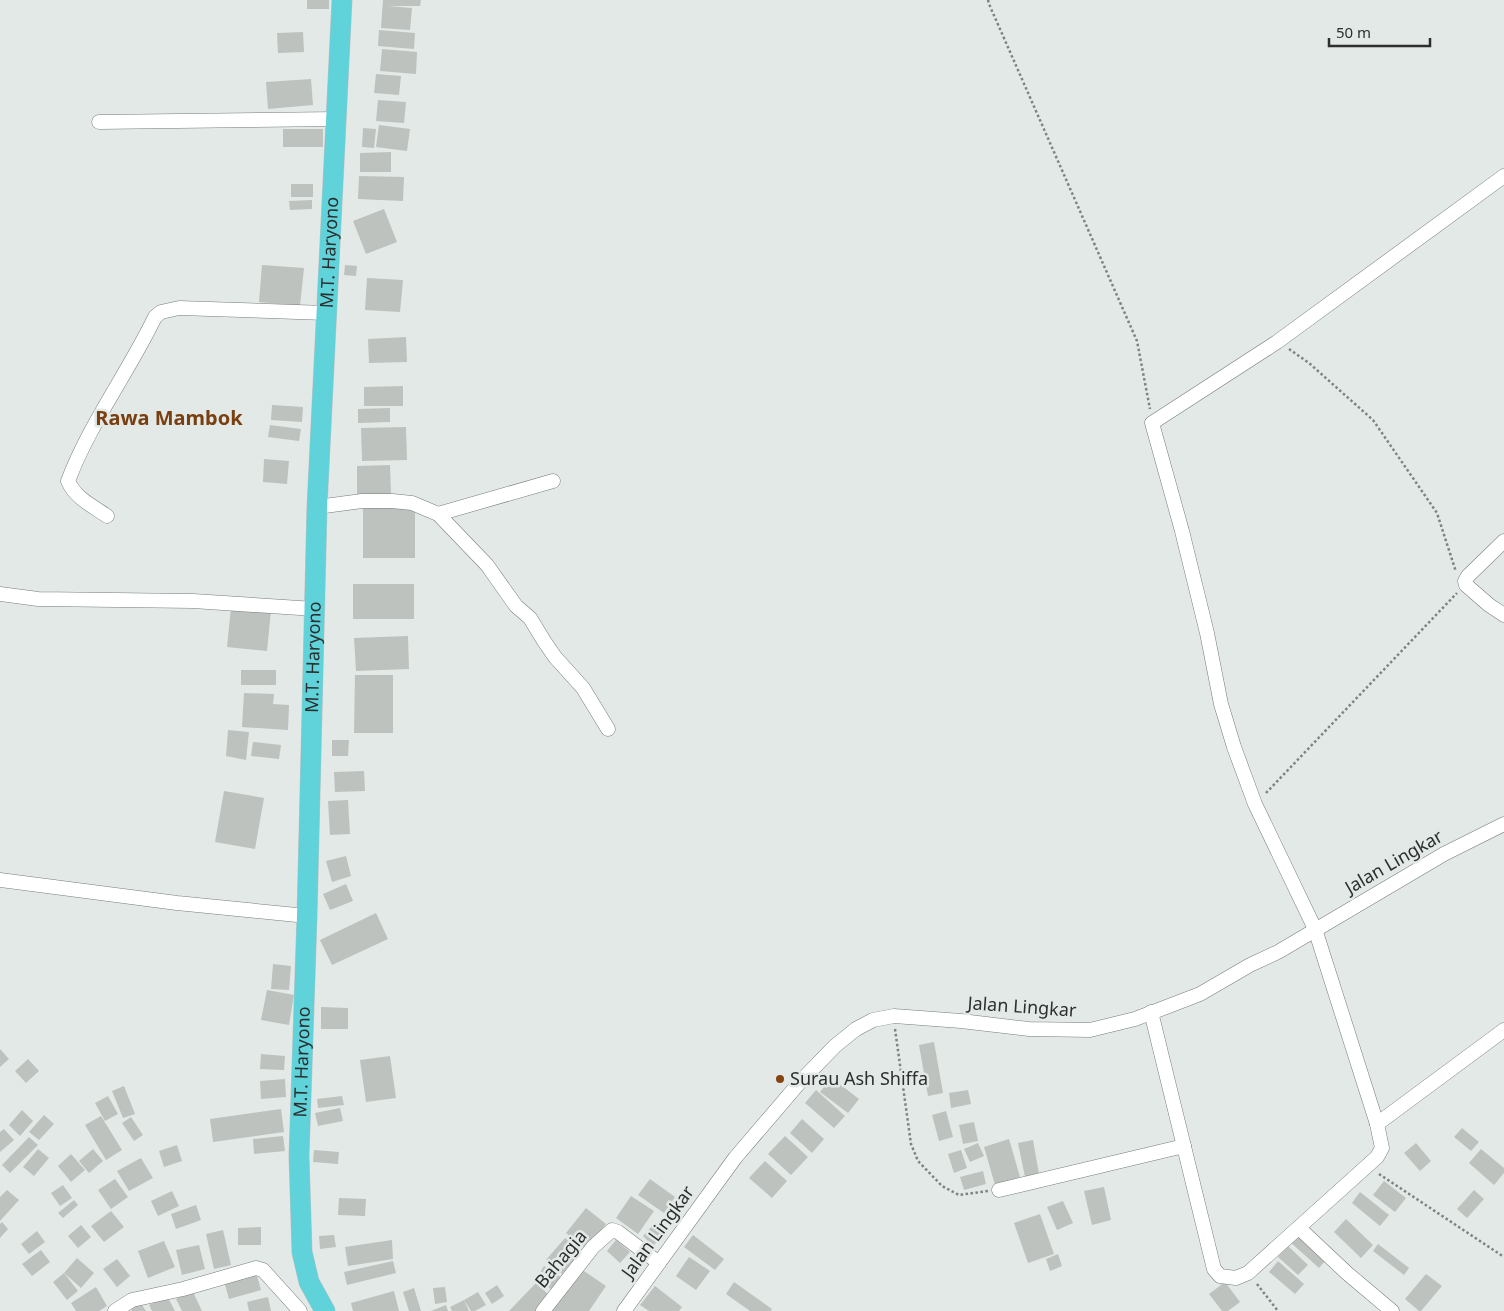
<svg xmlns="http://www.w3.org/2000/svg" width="1504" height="1311" font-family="'Noto Sans',sans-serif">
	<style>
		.building { fill: #bdc2be }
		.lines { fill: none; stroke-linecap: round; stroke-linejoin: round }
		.minor-casing { stroke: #777d7b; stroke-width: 15 }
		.highway-casing { stroke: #c4c5c4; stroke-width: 21 }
		.path { stroke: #7e8382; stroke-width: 2.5; stroke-dasharray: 2.5 2.5; stroke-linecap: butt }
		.minor { stroke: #fff; stroke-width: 14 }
		.highway { stroke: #5fd2da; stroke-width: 20 }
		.poi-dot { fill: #854310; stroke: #e2e9e7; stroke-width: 2 }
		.labels { text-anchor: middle; stroke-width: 5; stroke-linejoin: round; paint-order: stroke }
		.street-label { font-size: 18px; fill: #2c2f2e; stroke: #e2e9e7 }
		.poi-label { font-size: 18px; fill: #2c2f2e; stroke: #e2e9e7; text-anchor: start }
		.quarter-label { font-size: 20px; font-weight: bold; fill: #7a3f11; stroke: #e2e9e7 }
	</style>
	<rect width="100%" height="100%" fill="#e2e9e7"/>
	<g class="building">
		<rect x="307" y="0" width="22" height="9"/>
		<polygon points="383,0 421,0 420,6 388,6 412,8 410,30 381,28"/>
		<polygon points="379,30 415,33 414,49 378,46"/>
		<polygon points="303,32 304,52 278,53 277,33"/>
		<polygon points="382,49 417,52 416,74 380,71"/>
		<polygon points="376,74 401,76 399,95 374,93"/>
		<polygon points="311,79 313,105 268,109 266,82"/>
		<polygon points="378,100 406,102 404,123 376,121"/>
		<polygon points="379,125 410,129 407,151 376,147"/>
		<polygon points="363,128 376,129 374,148 362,147"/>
		<rect x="283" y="129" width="40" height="18"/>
		<polygon points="391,152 391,172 360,172 360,153"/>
		<polygon points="359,176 404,177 403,201 358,199"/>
		<rect x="291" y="184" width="22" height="13"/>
		<polygon points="312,200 312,209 290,210 289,201"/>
		<polygon points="384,209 397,242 366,254 353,221"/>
		<polygon points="262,265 304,268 300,306 259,302"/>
		<polygon points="345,265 357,266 356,276 344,275"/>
		<polygon points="367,278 403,280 400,312 365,310"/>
		<polygon points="406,337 407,362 369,363 368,339"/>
		<polygon points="403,386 403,406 364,406 364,387"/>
		<polygon points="272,405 303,407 302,422 271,420"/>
		<polygon points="390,408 390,422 358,423 358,409"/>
		<polygon points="270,425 301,429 299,441 268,437"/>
		<polygon points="406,427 407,460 362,461 361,428"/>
		<polygon points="264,459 289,461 287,484 263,482"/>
		<polygon points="390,465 391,494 357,495 357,466"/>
		<rect x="363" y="508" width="52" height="50"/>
		<rect x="353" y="584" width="61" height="35"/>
		<polygon points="231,607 271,610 267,651 227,647"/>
		<polygon points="408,636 409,669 356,671 354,638"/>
		<rect x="241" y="670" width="35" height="15"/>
		<polygon points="355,675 393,675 393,733 354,733"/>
		<polygon points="244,693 274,694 273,704 289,705 288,730 242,727"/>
		<polygon points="228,730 249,732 246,760 226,756"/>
		<polygon points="332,740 349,740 348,756 332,756"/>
		<polygon points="253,742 281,745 279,759 251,756"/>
		<polygon points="364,771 365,791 335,792 334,772"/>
		<polygon points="224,791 264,798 255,849 215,842"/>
		<polygon points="348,800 350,834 330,835 328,801"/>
		<polygon points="346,856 351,876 332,882 326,861"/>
		<polygon points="346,884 353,901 330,910 323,894"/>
		<polygon points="376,913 388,939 332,965 320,940"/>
		<polygon points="273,964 291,966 289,990 271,989"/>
		<polygon points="267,990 294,995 289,1025 261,1020"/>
		<polygon points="321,1007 348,1008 348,1029 321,1029"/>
		<polygon points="934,1042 943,1093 928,1096 919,1045"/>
		<polygon points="0,1049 9,1059 0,1067"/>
		<polygon points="261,1054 285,1056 284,1070 260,1069"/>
		<polygon points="390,1056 396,1098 366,1102 360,1060"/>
		<polygon points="28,1059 39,1071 26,1083 15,1071"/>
		<polygon points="832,1078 859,1099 848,1113 820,1092"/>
		<polygon points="285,1079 286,1097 261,1099 260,1081"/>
		<polygon points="124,1086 135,1114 123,1118 112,1091"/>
		<polygon points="816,1090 845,1116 834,1128 805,1103"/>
		<polygon points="968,1090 971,1104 951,1108 949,1093"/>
		<polygon points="108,1096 118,1114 105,1121 95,1103"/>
		<polygon points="342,1096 344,1105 318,1108 317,1099"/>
		<polygon points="340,1108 343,1121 318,1126 315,1113"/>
		<polygon points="281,1109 284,1132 213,1142 210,1119"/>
		<polygon points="22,1110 33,1121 20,1136 9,1125"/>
		<polygon points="946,1111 953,1137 939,1141 932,1115"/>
		<polygon points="44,1115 54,1124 39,1140 29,1132"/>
		<polygon points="101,1116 122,1150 106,1160 85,1125"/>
		<polygon points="131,1117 143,1135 134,1141 122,1123"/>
		<polygon points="802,1119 824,1139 812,1153 790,1133"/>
		<polygon points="974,1122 978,1141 963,1144 959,1125"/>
		<polygon points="1462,1128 1479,1142 1471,1151 1454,1137"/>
		<polygon points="4,1129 14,1140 0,1152 0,1132"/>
		<polygon points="283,1136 285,1151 254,1154 253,1139"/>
		<polygon points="785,1136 808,1157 791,1175 768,1154"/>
		<polygon points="29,1137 38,1145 10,1173 2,1165"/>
		<polygon points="1009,1139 1020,1177 995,1185 984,1147"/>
		<polygon points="1033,1140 1039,1174 1025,1177 1018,1143"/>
		<polygon points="978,1143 984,1156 970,1162 964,1149"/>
		<polygon points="1416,1143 1431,1161 1420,1171 1404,1153"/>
		<polygon points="177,1145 182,1161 164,1167 159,1151"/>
		<polygon points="38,1149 49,1158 34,1176 23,1167"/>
		<polygon points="93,1149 103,1161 89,1173 79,1161"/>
		<polygon points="1481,1149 1504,1168 1504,1173 1494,1185 1469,1163"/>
		<polygon points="314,1150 339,1152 338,1164 313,1162"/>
		<polygon points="961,1150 967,1168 954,1173 948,1154"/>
		<polygon points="71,1154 85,1170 71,1182 58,1166"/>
		<polygon points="141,1158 153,1178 129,1191 117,1171"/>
		<polygon points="765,1161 787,1181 772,1198 749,1178"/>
		<polygon points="983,1171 986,1184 964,1190 960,1177"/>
		<polygon points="115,1179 128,1197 111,1209 98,1190"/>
		<polygon points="650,1179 675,1197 664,1213 638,1195"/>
		<polygon points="1384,1181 1406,1198 1395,1212 1373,1195"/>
		<polygon points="63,1185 72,1198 60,1206 51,1193"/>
		<polygon points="1104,1187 1111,1220 1092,1225 1084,1191"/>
		<polygon points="7,1190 19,1200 0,1221 0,1197"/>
		<polygon points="1474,1190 1484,1199 1467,1218 1457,1209"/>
		<polygon points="172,1191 179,1206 158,1216 151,1201"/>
		<polygon points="1360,1192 1389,1215 1380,1226 1352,1203"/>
		<polygon points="631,1196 654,1211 638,1234 616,1218"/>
		<polygon points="339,1198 366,1199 365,1216 338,1215"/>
		<polygon points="74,1200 78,1205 63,1218 58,1213"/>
		<polygon points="1063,1201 1073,1223 1057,1230 1047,1207"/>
		<polygon points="196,1205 201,1220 176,1229 171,1214"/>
		<polygon points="586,1208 606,1224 587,1249 566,1233"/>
		<polygon points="111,1211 124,1227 104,1242 91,1226"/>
		<polygon points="1040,1214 1054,1254 1028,1263 1014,1223"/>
		<polygon points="1346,1219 1373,1245 1361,1258 1334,1232"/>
		<polygon points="2,1222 8,1229 0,1238 0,1224"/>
		<polygon points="655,1223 666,1232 653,1246 643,1236"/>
		<polygon points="81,1225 91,1237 78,1248 68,1236"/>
		<polygon points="261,1227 261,1245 238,1245 238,1228"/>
		<polygon points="223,1230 231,1265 214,1269 206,1234"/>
		<polygon points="37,1231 45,1242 29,1254 21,1244"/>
		<polygon points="1297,1232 1327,1259 1319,1268 1289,1241"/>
		<polygon points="334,1235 336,1247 320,1249 319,1236"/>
		<polygon points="693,1235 724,1259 715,1270 684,1247"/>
		<polygon points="565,1238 581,1251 562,1274 546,1260"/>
		<polygon points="392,1240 393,1259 348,1266 345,1247"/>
		<polygon points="616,1240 630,1252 620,1263 607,1251"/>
		<polygon points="164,1241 175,1267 148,1278 138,1251"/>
		<polygon points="1378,1244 1409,1268 1404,1275 1373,1251"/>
		<polygon points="199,1245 205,1269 182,1275 176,1250"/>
		<polygon points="1288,1246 1308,1265 1298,1275 1278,1257"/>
		<polygon points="41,1250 50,1262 32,1276 22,1264"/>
		<polygon points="1058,1254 1062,1266 1050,1271 1046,1259"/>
		<polygon points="689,1257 710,1271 696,1290 676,1276"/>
		<polygon points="77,1258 94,1273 81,1288 64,1273"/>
		<polygon points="117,1259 130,1276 117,1287 103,1269"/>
		<polygon points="393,1261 396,1273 347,1285 344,1272"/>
		<polygon points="1278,1261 1304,1284 1295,1294 1269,1272"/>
		<polygon points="544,1266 562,1278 554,1291 536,1279"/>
		<polygon points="581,1269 606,1286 589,1311 552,1311"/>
		<polygon points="256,1272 261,1290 229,1299 224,1281"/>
		<polygon points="64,1273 78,1291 67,1300 53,1282"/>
		<polygon points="1426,1274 1442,1286 1421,1311 1419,1311 1405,1299"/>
		<polygon points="734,1282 772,1309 771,1311 750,1311 726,1294"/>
		<polygon points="1225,1282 1240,1302 1228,1311 1222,1311 1209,1294"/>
		<polygon points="536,1283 550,1296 536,1311 509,1311"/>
		<polygon points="497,1285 504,1296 492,1304 485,1293"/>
		<polygon points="655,1286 682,1307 679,1311 649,1311 640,1305"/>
		<polygon points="96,1287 107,1306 99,1311 76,1311 71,1303"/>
		<polygon points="445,1287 447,1302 435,1304 433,1288"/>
		<polygon points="414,1288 421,1311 409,1311 403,1292"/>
		<polygon points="192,1290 202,1311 182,1311 176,1299"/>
		<polygon points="394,1291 399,1311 353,1311 351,1303"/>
		<polygon points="478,1292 486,1305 475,1311 471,1311 464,1300"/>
		<polygon points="167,1296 175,1311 152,1311 149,1305"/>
		<polygon points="268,1297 271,1311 249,1311 247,1302"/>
		<polygon points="464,1300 469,1311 452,1311 450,1307"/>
		<polygon points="140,1302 146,1311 132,1311 131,1309"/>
		<polygon points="446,1305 448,1311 431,1311"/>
	</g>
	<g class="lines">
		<defs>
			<g id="minor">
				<polyline points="99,122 337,119"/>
				<polyline points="317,507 362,501 392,501 412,503 438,514 487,565 516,606 530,618 544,641 555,657 583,688 608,729"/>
				<polyline points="438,514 553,481"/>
				<path d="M107,516C93,506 75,498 68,481C90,423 128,373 155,317L161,312L179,308L326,313"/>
				<polyline points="1504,541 1468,576 1465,581 1466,585 1489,605 1504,615"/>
				<polyline points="0,594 38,599 193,601 315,609"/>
				<polyline points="0,880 177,903 307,916"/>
				<polyline points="1151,1012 1214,1269 1220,1276 1236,1278 1248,1273 1377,1157 1382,1148 1377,1124 1504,1030"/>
				<polyline points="1377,1124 1315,929 1255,804 1234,747 1221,704 1207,633 1182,531 1152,423 1277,342 1504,176"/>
				<polyline points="999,1190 1184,1146"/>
				<polyline points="1299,1228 1348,1274 1392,1311"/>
				<polyline points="115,1311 132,1300 183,1289 256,1268 263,1270 300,1311"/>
				<polyline points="543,1311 593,1247 612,1230 618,1232 659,1263"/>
				<polyline points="624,1311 735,1158 800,1082 835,1046 856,1029 873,1020 894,1016 961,1021 1029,1029 1090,1030 1135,1019 1200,994 1250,965 1278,952 1444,854 1504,824"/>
			</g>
			<g id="highway">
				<path id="s1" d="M325,1311L309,1282L302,1252L299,1156L307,916L317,507L342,0"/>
			</g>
		</defs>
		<use href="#minor" class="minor-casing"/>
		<use href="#highway" class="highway-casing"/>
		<g class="path">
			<polyline points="988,0 989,4 1137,341 1150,409"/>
			<polyline points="1289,349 1309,363 1373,420 1437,513 1456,572"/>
			<polyline points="1266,793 1457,593"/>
			<polyline points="895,1029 911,1144 918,1161 942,1186 959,1195 988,1191"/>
			<polyline points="1379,1174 1504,1257"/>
			<polyline points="1257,1284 1278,1311"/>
		</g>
		<use href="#minor" class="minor"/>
		<use href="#highway" class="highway"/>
	</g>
	<circle class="poi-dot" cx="780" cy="1079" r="5"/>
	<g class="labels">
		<g class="street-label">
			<text dy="6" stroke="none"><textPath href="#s1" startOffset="1064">M.T. Haryono</textPath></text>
			<text dy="6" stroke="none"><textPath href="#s1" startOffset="659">M.T. Haryono</textPath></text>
			<text transform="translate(1394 862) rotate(-30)" y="6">Jalan Lingkar</text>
			<text transform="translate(1022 1007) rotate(4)" y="6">Jalan Lingkar</text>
			<text dy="6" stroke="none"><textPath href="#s1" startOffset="254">M.T. Haryono</textPath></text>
			<text transform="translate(658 1232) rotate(-54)" y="6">Jalan Lingkar</text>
			<text transform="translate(561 1259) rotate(-50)" y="6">Bahagia</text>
		</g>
		<g class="poi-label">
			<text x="790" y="1085">Surau Ash Shiffa</text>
		</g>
		<g class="quarter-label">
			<text x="169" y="425">Rawa Mambok</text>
		</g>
	</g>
	<path d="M1329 38v8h101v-8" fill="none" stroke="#2c2f2e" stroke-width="2.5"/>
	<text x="1336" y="38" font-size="15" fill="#2c2f2e" stroke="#e2e9e7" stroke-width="4" paint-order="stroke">50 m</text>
</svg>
